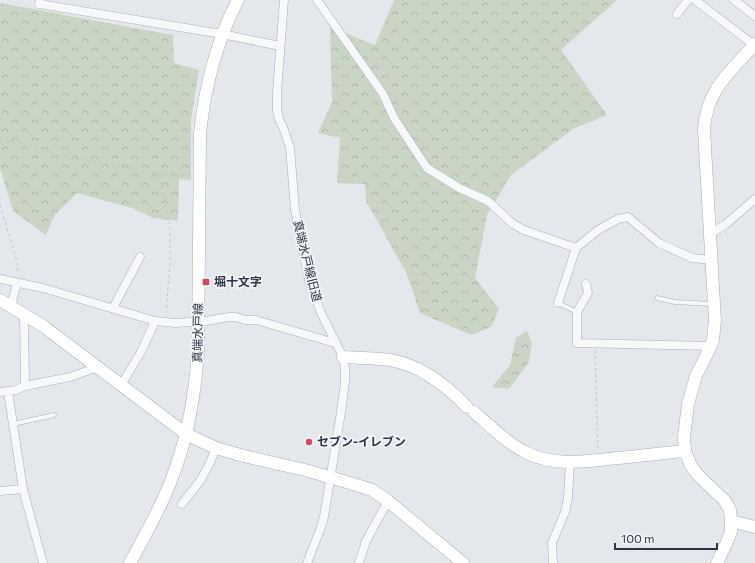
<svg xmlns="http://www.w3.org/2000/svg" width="755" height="563" font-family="Commissioner,'Noto Sans JP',sans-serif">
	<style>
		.forest { fill: url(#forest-crowns) }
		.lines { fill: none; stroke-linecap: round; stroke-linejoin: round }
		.lane-casing { stroke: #a9aeb7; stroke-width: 5 }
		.street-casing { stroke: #a9aeb7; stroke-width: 9 }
		.secondary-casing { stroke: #a9aeb7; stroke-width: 13 }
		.path { stroke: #c2c5cb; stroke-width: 1; stroke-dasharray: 3 3; stroke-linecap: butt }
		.lane { stroke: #f7f8fa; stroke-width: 4 }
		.street { stroke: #f7f8fa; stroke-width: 8 }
		.secondary { stroke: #fff; stroke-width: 12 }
		.poi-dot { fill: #d1495b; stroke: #f4f6f9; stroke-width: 1.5 }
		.labels { text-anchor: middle; stroke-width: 3.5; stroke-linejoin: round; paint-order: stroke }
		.street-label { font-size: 12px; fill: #2b3445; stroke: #f4f6f9 }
		.poi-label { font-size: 12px; font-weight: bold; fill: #2b3445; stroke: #f4f6f9; text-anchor: start }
	</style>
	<defs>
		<pattern id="forest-crowns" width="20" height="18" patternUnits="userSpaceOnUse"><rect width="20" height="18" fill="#c9d6c5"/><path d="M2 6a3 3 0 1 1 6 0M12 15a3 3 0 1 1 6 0" fill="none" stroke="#adb8ab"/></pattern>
	</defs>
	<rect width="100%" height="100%" fill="#e4e7ec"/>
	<g class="forest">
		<polygon points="394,0 617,0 561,50 607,115 573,129 511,175 487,215 475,278 499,309 491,327 471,335 420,313 407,274 366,201 365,184 337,183 340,138 318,133 332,102 330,27 375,45"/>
		<polygon points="0,3 173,35 174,63 199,70 191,120 191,180 179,179 178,221 153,218 132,208 77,193 54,216 46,235 13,211 0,168"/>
		<polygon points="527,331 532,343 529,362 509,389 492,387 510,365 516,338"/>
	</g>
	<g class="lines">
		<defs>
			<g id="lane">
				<polyline points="657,298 675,302 712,304"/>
				<polyline points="558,303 577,312"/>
				<polyline points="13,424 54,415"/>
			</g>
			<g id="street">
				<polyline points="40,0 39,4 222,34 280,46"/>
				<polyline points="284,0 277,92 277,111 279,119 283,127 290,148 295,210 309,280 321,313 343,357 345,369 345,382 341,412 324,517 320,530 307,563"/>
				<polyline points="317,0 383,94 394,118 427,168 459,188 488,201 513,224 524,230 576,248"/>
				<polyline points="695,0 754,45"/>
				<polyline points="734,0 755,16"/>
				<polyline points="677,14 688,0"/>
				<polyline points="710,234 726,224 755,199"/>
				<polyline points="0,279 43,288 155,321 175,323 206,321 229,317 236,317 245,320 256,320 335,343"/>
				<polyline points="586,284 588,293 577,312 577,343 711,346"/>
				<polyline points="558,303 576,248 598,230 618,219 628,217 659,243 692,258 711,260"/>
				<polyline points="11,306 17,283"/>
				<polyline points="113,308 140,257"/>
				<polyline points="24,314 25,386"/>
				<polyline points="121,385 141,352 155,321"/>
				<polyline points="0,392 16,390 25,386 70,377 98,367"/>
				<polyline points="8,392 23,489 43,563"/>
				<polyline points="0,491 23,489"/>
				<polyline points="182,504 200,481 209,465 216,448"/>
				<polyline points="359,563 366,541 388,501"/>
				<polyline points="553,563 552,543 565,512 568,498 570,462"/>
			</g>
			<g id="secondary">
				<polyline points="0,300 43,326 186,434 216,448 244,456 305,470 350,483 372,490 388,501 463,563"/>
				<path d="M343,357C359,358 374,358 390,360C421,365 446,385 467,407"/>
				<path d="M474,412C490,426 508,444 527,453C556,467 587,461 618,458C640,456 662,453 685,451"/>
				<polyline points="731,521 755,527"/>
				<path d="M130,563C145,535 161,508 172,478C188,437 195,395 198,352L200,133C205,86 216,42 238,0"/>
				<path d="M717,563L726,544L731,532V521L730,510L725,501L698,475L691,466L685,451L684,437L688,404L696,376L706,356L713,340L715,320L714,304L704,130C706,90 730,72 755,44"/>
			</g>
		</defs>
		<use href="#lane" class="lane-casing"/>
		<use href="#street" class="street-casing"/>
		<use href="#secondary" class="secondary-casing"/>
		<g class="path">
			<polyline points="0,140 17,142 59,155 74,158 151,172 189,176"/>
			<polyline points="151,172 161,183 167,209 170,229 170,263 166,313"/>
			<polyline points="0,205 17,262 18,274"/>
			<polyline points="595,350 598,451"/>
		</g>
		<use href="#lane" class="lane"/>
		<use href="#street" class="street"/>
		<use href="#secondary" class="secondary"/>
	</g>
	<g class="poi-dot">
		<rect x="202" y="278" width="8" height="8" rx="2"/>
		<circle cx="309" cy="442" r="4"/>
	</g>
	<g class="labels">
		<g class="street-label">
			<text transform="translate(307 261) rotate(76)" y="4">真端水戸線旧道</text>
			<text transform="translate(198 333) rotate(-89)" y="4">真端水戸線</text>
		</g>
		<g class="poi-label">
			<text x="214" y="286">堀十文字</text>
			<text x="317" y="446">セブン-イレブン</text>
		</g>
	</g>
	<path d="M615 543v6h102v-6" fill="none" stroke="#2b3445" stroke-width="2"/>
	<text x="621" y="543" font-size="12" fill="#2b3445" stroke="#f4f6f9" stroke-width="3" paint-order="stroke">100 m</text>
</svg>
